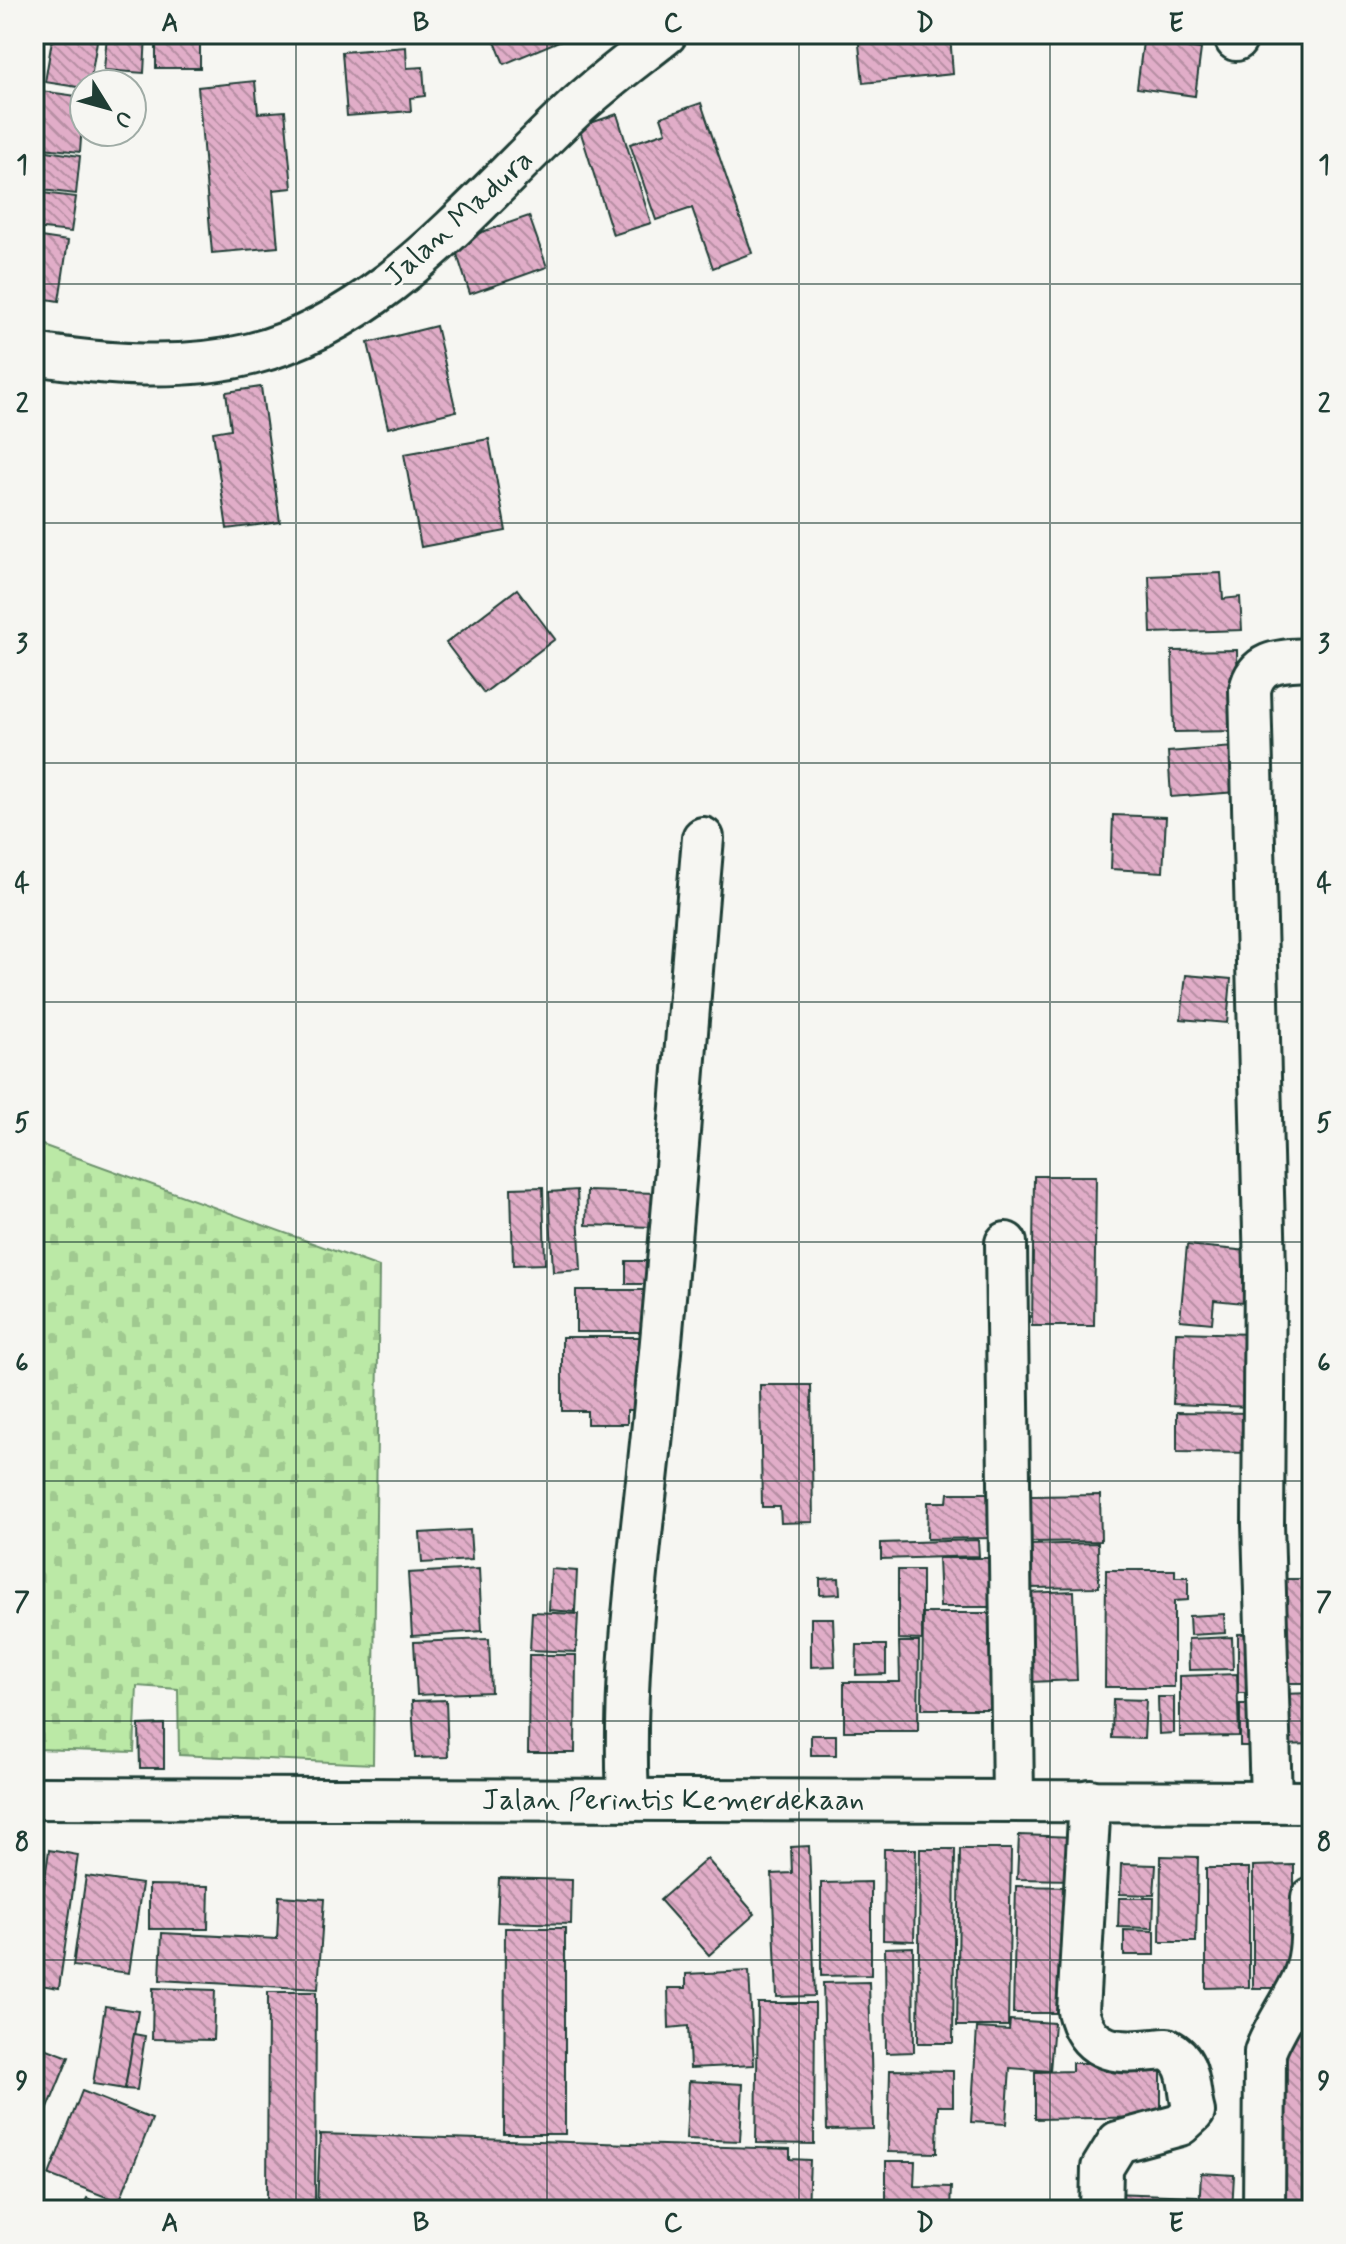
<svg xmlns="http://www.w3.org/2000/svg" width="1346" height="2244" font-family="Mynerve,sans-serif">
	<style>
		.cemetery { fill: url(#cemetery-stones); stroke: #6d936d; stroke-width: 2 }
		.building { fill: url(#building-back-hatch); stroke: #1f3d34; stroke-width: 2 }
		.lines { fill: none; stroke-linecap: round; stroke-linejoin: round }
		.minor-casing { stroke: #1f3d34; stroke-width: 46 }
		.minor { stroke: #f6f6f2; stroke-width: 40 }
		.grid { fill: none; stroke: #1f3d34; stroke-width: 2; stroke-opacity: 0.55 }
		.labels { text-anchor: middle; stroke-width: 6; stroke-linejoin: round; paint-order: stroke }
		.street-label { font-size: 30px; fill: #1f3d34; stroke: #f6f6f2 }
		.neatline { fill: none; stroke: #1f3d34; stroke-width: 3 }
		.grid-label { font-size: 26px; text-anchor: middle; font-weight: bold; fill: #1f3d34 }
	</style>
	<defs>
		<pattern id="cemetery-stones" width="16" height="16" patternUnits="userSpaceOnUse" patternTransform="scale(2)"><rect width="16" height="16" fill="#bbe9a6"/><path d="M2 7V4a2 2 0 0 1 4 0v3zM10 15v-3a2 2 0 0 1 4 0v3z" fill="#a0c990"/></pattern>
		<pattern id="building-back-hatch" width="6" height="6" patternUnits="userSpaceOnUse" patternTransform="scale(2)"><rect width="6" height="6" fill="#e1adc8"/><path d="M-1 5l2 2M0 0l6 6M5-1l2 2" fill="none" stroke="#b68ea3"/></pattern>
	</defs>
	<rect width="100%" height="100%" fill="#f6f6f2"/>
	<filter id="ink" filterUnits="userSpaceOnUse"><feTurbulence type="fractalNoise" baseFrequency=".0125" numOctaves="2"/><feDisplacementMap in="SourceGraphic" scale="16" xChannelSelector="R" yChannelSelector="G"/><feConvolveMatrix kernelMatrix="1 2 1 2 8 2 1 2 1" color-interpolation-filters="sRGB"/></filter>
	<g filter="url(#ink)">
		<polygon class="cemetery" points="34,1142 379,1267 373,1764 179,1755 178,1689 137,1686 134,1752 34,1749"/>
		<g class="building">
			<polygon points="53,34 97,41 90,84 84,84 84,88 45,82"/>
			<polygon points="107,34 146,34 144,73 104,70"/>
			<rect x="156" y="34" width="44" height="34"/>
			<polygon points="492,34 562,34 564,39 504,64"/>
			<polygon points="950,34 953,74 863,83 858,35"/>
			<polygon points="1143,42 1201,49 1195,96 1137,88"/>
			<polygon points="406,47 407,68 423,67 425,96 410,98 411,111 347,116 342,52"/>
			<polygon points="255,81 258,113 285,111 292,188 273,190 278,247 212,253 198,87"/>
			<polygon points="34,90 84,97 80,152 34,147"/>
			<polygon points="701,103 752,253 713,268 692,208 656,220 630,144 666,132 661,117"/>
			<polygon points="617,114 651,223 613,235 579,127"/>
			<polygon points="34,149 80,156 76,194 34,189"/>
			<polygon points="34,192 76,197 71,232 34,228"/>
			<polygon points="529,216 547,267 470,294 453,242"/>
			<polygon points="34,236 68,241 59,301 34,297"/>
			<polygon points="436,326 456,411 388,428 368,343"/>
			<polygon points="261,387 280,522 227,529 213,432 231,429 226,392"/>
			<polygon points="489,439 506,531 421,547 404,454"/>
			<polygon points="1221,573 1223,599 1240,597 1242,630 1151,633 1149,576"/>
			<polygon points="517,589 555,639 484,693 446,643"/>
			<polygon points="1237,650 1238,731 1174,732 1172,651"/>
			<polygon points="1234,747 1237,792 1171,797 1168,752"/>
			<polygon points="1305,775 1312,775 1311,908"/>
			<polygon points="1113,815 1166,817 1163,872 1111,869"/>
			<polygon points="1186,975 1231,979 1227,1023 1181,1019"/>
			<polygon points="1034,1176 1096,1176 1094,1326 1032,1326"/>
			<polygon points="543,1187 545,1264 513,1265 511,1188"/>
			<polygon points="577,1190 581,1270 553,1272 549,1192"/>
			<polygon points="587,1191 656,1193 654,1227 586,1225"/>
			<polygon points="1187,1245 1258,1252 1253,1304 1214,1300 1212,1323 1180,1320"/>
			<polygon points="626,1261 648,1261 647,1284 626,1284"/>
			<polygon points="576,1290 660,1290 658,1332 576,1332"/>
			<polygon points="1176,1332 1253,1334 1251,1407 1173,1404"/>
			<polygon points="562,1337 643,1337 642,1410 627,1410 627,1424 587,1424 587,1411 562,1411"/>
			<polygon points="760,1385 811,1385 813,1522 781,1523 780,1507 762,1507"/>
			<polygon points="1177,1412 1256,1413 1256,1453 1177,1452"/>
			<polygon points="948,1493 994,1493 993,1538 927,1539 928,1502 947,1502"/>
			<polygon points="1100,1495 1101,1541 1030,1542 1030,1496"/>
			<polygon points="470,1530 472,1560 422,1563 420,1533"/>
			<polygon points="978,1540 979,1556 881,1559 881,1543"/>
			<polygon points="1098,1543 1099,1587 1029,1588 1029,1545"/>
			<polygon points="938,1558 1000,1558 1001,1607 940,1607"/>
			<polygon points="479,1569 482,1631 412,1636 408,1573"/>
			<polygon points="551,1569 577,1571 575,1612 549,1610"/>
			<polygon points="898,1570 922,1570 922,1640 898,1639"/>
			<polygon points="1106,1570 1175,1570 1175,1577 1188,1577 1188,1600 1174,1601 1174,1687 1105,1687"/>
			<polygon points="839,1578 840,1594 820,1595 820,1579"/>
			<rect x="1281" y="1579" width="31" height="104"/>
			<polygon points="1074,1591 1077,1680 1030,1682 1026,1593"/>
			<polygon points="532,1612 578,1614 576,1652 530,1650"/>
			<polygon points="923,1613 1000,1613 999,1709 922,1709"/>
			<polygon points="1224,1614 1225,1633 1190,1635 1189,1616"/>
			<polygon points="811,1618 833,1618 835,1666 811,1667"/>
			<polygon points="1265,1633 1265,1693 1238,1693 1238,1634"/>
			<polygon points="1232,1637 1233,1669 1189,1670 1188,1639"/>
			<polygon points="489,1639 491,1692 417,1695 414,1642"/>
			<polygon points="899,1642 919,1642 918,1731 844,1731 844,1682 900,1682"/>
			<polygon points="857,1645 886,1645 886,1674 856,1675"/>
			<polygon points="529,1655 576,1655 575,1753 528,1753"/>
			<polygon points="1237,1674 1239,1736 1180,1737 1180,1676"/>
			<polygon points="1312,1693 1312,1744 1283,1745 1281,1694"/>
			<polygon points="1158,1697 1174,1697 1174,1733 1159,1734"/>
			<polygon points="1113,1699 1146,1700 1144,1739 1112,1738"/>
			<polygon points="446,1700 448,1757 415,1758 412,1701"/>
			<polygon points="1240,1704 1267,1704 1266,1746 1240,1746"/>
			<polygon points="164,1724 164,1768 140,1768 139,1725"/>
			<rect x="811" y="1735" width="25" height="20"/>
			<polygon points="1019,1835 1075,1837 1073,1880 1017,1879"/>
			<polygon points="809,1846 815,1996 777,1997 772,1874 792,1873 791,1847"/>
			<polygon points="884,1849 916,1849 914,1941 883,1940"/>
			<polygon points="920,1849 955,1849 953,2043 918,2043"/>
			<polygon points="960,1849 1011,1849 1008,2026 957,2026"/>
			<polygon points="49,1850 78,1855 59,1988 34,1984 34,1956"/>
			<polygon points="1161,1856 1198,1857 1196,1942 1160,1942"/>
			<polygon points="707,1859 755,1914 709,1955 660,1900"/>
			<polygon points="1121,1864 1156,1865 1154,1895 1120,1894"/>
			<polygon points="1294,1865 1294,1988 1253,1988 1253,1866"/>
			<polygon points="1206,1868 1249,1868 1249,1987 1206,1988"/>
			<polygon points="86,1876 142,1884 129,1973 73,1966"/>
			<polygon points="499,1878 572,1880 571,1924 497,1922"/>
			<polygon points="871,1882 871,1975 821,1976 821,1883"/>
			<polygon points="149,1885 209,1886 208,1929 149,1929"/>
			<polygon points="1016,1886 1071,1887 1068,2013 1013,2013"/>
			<polygon points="279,1896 324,1899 318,1989 160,1980 162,1933 277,1939"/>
			<polygon points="1119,1898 1154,1898 1153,1928 1118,1927"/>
			<polygon points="505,1928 565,1928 565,2134 504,2134"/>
			<polygon points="1124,1930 1155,1931 1155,1955 1124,1955"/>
			<polygon points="913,1947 914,2052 886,2053 885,1948"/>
			<polygon points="749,1971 754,2065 690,2068 688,2026 669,2028 668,1988 686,1988 686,1974"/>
			<polygon points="869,1982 873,2129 827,2130 823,1983"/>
			<polygon points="153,1988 215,1990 213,2040 152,2039"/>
			<polygon points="268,1992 316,1992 315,2210 267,2210"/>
			<polygon points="758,2003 815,2003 814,2144 756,2143"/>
			<polygon points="105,2006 138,2011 125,2089 93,2084"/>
			<polygon points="1010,2020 1054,2023 1050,2071 1010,2068 1006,2124 971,2122 977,2028 1009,2030"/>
			<polygon points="1286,2021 1312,2021 1312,2210 1283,2210"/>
			<polygon points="134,2034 145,2036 137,2090 125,2089"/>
			<polygon points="34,2044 69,2057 35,2140 34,2139"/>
			<polygon points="1072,2063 1105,2063 1106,2071 1161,2070 1161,2117 1035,2119 1035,2072 1072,2071"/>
			<polygon points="890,2070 953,2071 953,2106 938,2106 937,2153 888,2152"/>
			<polygon points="689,2081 743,2084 740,2141 686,2139"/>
			<polygon points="82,2091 152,2119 119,2202 49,2175"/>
			<polygon points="320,2134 790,2149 790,2159 810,2160 808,2210 317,2208"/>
			<polygon points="886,2161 915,2161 914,2186 951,2187 950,2210 886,2210"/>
			<polygon points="1201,2173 1234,2175 1232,2210 1199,2210"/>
			<polygon points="1111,2193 1197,2196 1197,2210 1110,2210"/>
			<polygon points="87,2198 113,2210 81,2210"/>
		</g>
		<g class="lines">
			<defs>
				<g id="minor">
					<polyline points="1236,34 1236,40"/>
					<path d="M34,354C105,365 181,371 251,354C384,321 477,199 572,111C601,83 635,59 666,34"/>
					<polyline points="1006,1243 1013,1800"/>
					<polyline points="34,1798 1312,1802"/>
					<path d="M628,1799C622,1669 640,1552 653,1424C673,1229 686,1033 703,838"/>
					<path d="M1090,1800L1078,2011C1090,2060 1126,2052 1167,2049C1193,2062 1187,2088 1194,2112L1180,2125L1118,2142L1102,2168L1101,2210"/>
					<path d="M1271,1800L1263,1524L1265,1270L1250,690C1257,657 1284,661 1312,659"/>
					<path d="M1264,2210L1265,2052C1274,2028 1289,2008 1300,1985C1314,1958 1311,1927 1312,1898"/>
				</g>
			</defs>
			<use href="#minor" class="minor-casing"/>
			<use href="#minor" class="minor"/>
		</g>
	</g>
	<path class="grid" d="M296,34V2210M547,34V2210M799,34V2210M1050,34V2210M34,284H1312M34,523H1312M34,763H1312M34,1002H1312M34,1242H1312M34,1481H1312M34,1721H1312M34,1960H1312"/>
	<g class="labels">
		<g class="street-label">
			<text transform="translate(458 217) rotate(-42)" y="10">Jalan Madura</text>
			<text x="673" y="1809">Jalan Perintis Kemerdekaan</text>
		</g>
	</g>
	<rect width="1346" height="2244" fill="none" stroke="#f6f6f2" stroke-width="88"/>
	<g transform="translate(108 108) rotate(127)"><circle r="38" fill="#f6f6f2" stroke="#a0aca6" stroke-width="2"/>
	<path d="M0-6L14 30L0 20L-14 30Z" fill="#1f3d34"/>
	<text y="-12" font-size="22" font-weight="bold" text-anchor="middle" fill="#1f3d34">U</text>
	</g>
	<rect x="44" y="44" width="1258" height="2156" class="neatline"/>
	<g class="grid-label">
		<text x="170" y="31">A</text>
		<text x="421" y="31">B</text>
		<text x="673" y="31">C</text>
		<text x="925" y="31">D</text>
		<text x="1176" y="31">E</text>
		<text x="22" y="173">1</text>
		<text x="1324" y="173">1</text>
		<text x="22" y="412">2</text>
		<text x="1324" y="412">2</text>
		<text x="22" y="652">3</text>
		<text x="1324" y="652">3</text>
		<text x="22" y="892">4</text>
		<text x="1324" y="892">4</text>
		<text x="22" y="1131">5</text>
		<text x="1324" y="1131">5</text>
		<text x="22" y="1371">6</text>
		<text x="1324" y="1371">6</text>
		<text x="22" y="1610">7</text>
		<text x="1324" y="1610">7</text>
		<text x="22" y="1850">8</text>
		<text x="1324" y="1850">8</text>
		<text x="22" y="2089">9</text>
		<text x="1324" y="2089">9</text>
		<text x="170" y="2231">A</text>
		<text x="421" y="2231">B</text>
		<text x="673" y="2231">C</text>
		<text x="925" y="2231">D</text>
		<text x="1176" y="2231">E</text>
	</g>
</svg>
